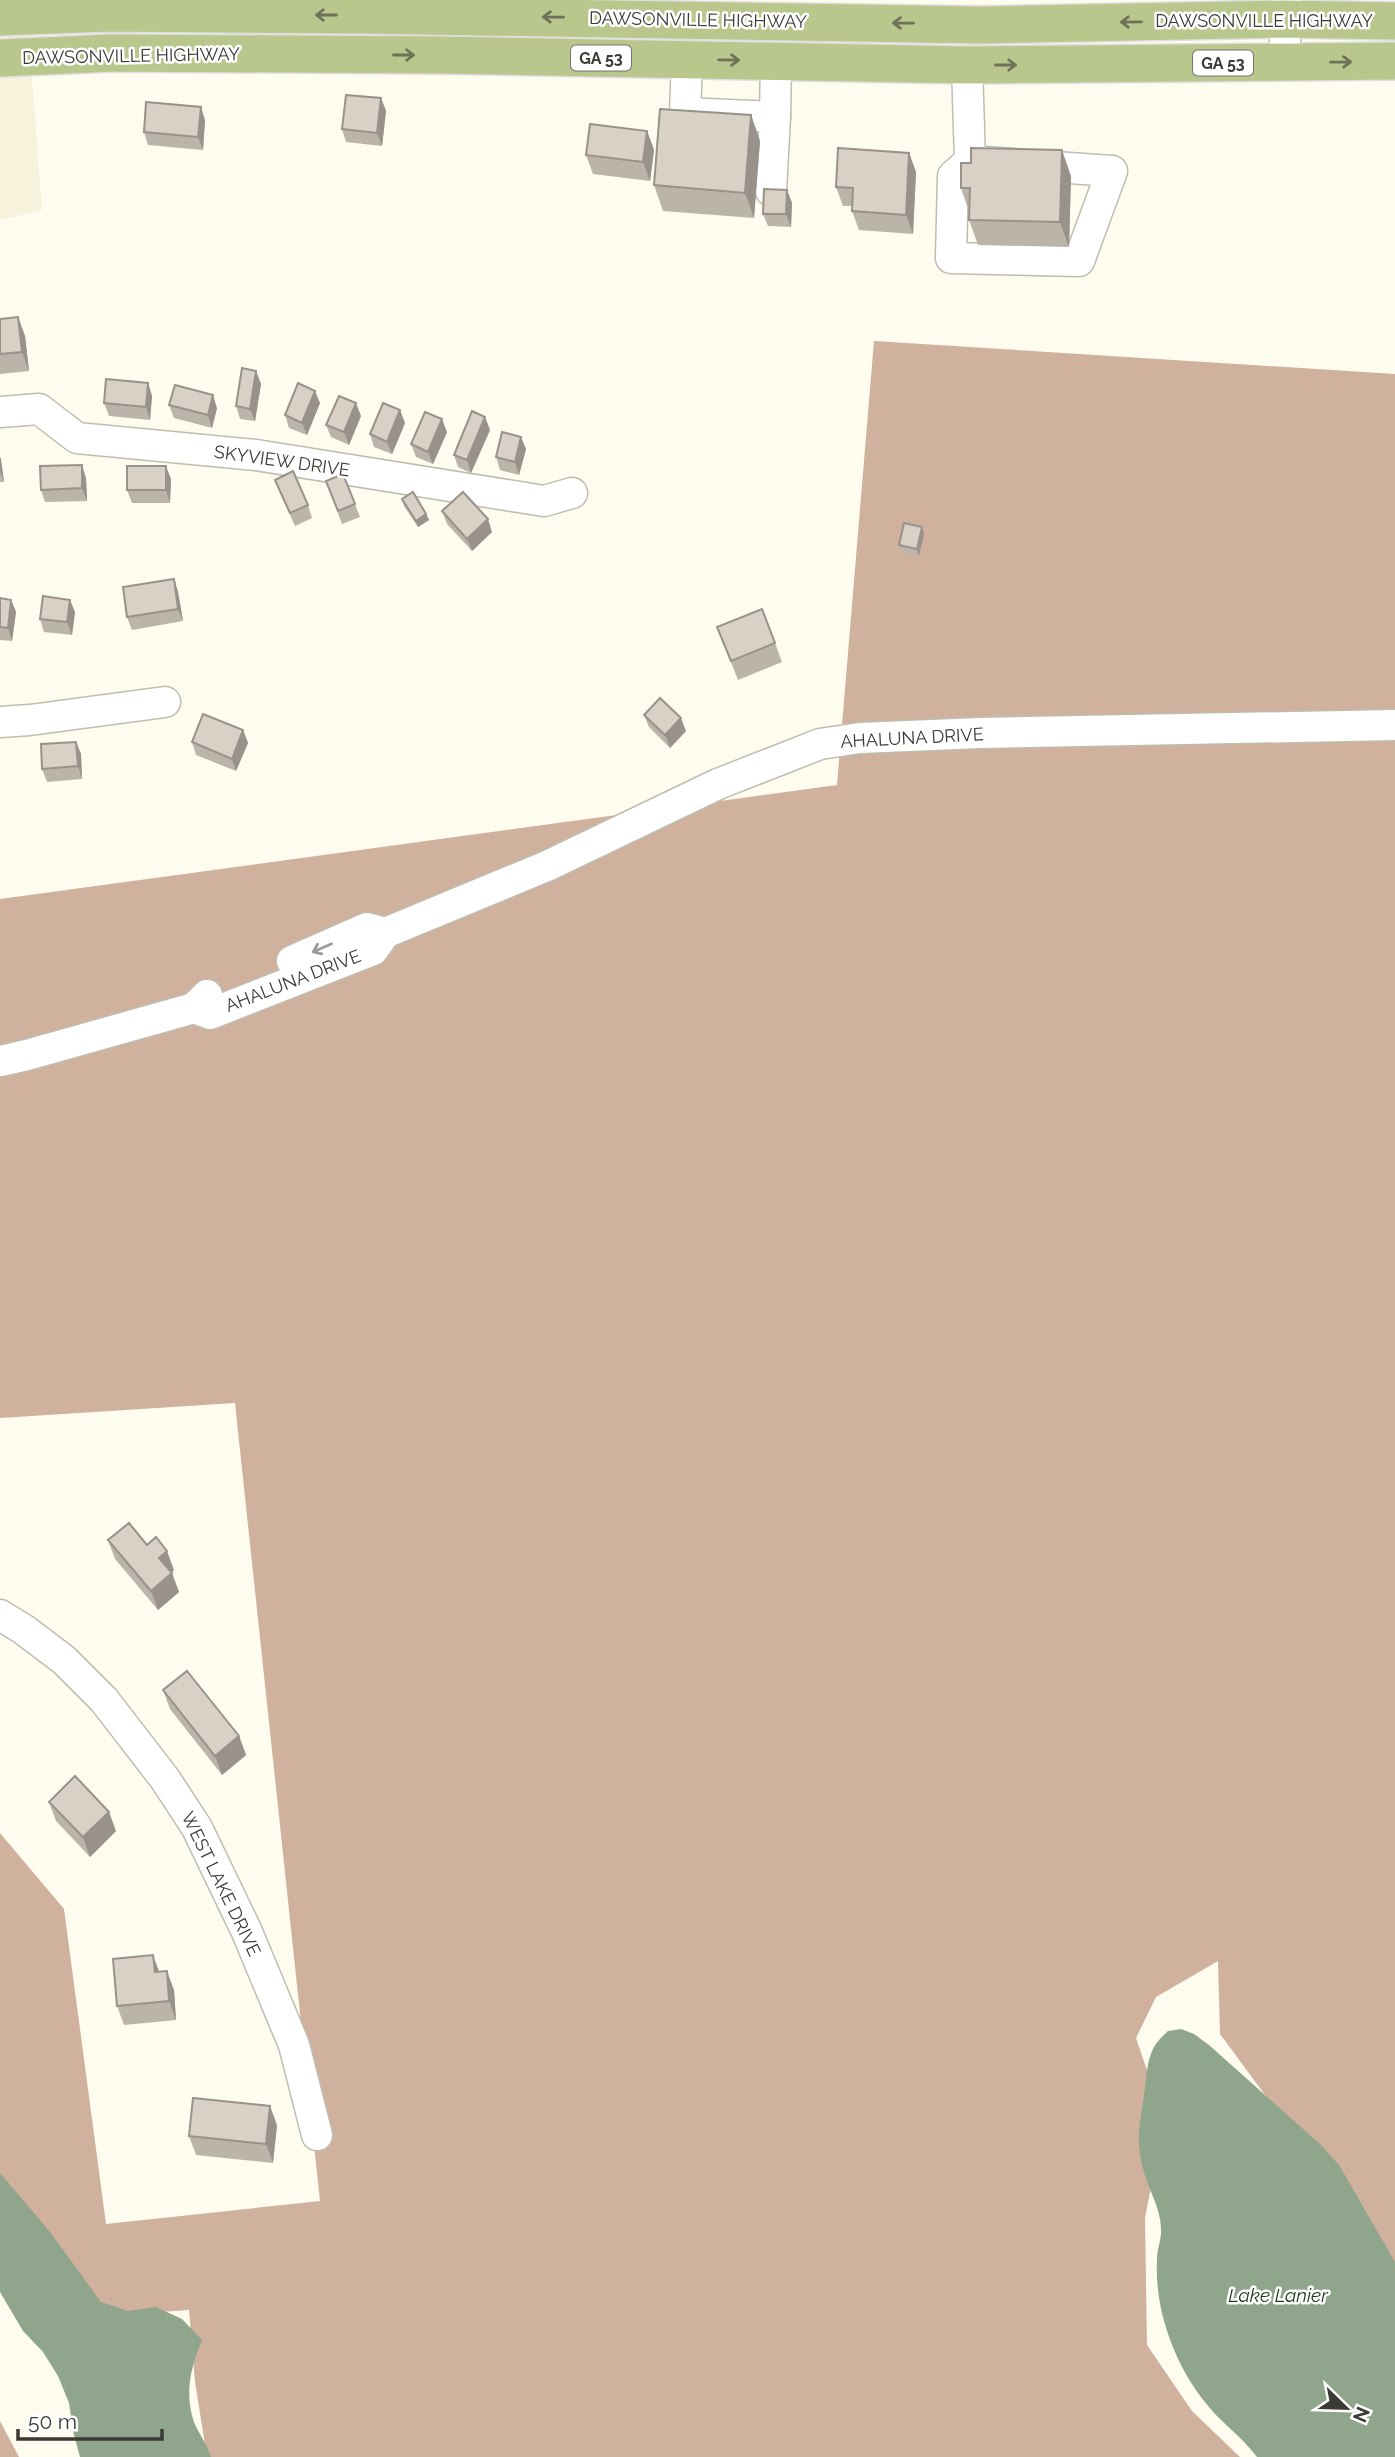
<svg xmlns="http://www.w3.org/2000/svg" width="1395" height="2457" font-family="Raleway,sans-serif">
	<style>
		.built { fill: #f6f2dc }
		.forest { fill: #d0b19e }
		.water { fill: #8fa68c }
		.lines { fill: none; stroke-linecap: round; stroke-linejoin: round }
		.minor-casing { stroke: #bfbdb0; stroke-width: 33 }
		.major-casing { stroke: #e0dfdf; stroke-width: 40 }
		.minor { stroke: #fff; stroke-width: 30 }
		.major { stroke: #b9c68c; stroke-width: 37 }
		.wall { fill: #bbb4a9 }
		.shaded-wall { fill: #98928a }
		.building { fill: #d9d1c5; stroke: #98928a; stroke-width: 2 }
		.oneway { stroke: #6d7258 }
		.oneway2 { stroke: #9d9c9a }
		.labels { text-anchor: middle; stroke-width: 5; stroke-linejoin: round; paint-order: stroke }
		.shield { fill: #fff; stroke: #767572; stroke-width: 2 }
		.shield-label { font-size: 16px; font-weight: bold; fill: #3b3a35 }
		.street-label { font-size: 18px; fill: #3b3a35; stroke: #fff }
		.water-label { font-size: 19px; font-style: italic; fill: #193b15; stroke: #fff }
	</style>
	<rect width="100%" height="100%" fill="#fefcee"/>
	<polygon class="built" points="0,0 26,0 42,210 0,220"/>
	<g class="forest">
		<polygon points="874,341 1395,374 1395,2271 1220,2034 1218,1961 1156,1997 1136,2038 1164,2120 1145,2218 1147,2345 1192,2411 1240,2457 207,2457 195,2382 189,2310 114,2315 26,2227 0,2182 0,1833 64,1909 106,2224 320,2201 235,1403 0,1418 0,899 837,785"/>
		<polygon points="0,2421 19,2457 0,2457"/>
	</g>
	<g class="water">
		<path d="M1181,2029L1194,2034L1209,2045L1320,2144L1339,2165L1395,2262V2457H1257C1245,2441 1230,2429 1216,2415C1203,2401 1191,2384 1182,2367C1165,2333 1155,2297 1157,2259C1157,2249 1162,2238 1161,2228C1160,2207 1149,2191 1144,2172C1134,2140 1141,2120 1145,2088C1147,2073 1147,2060 1154,2047C1157,2041 1163,2036 1168,2031Z"/>
		<path d="M0,2173L50,2232L101,2302L128,2311L156,2307L182,2319L202,2340C191,2367 184,2393 194,2422C199,2434 207,2444 211,2457H80L73,2431L69,2403L58,2376L43,2352L23,2331L0,2292Z"/>
	</g>
	<g class="lines">
		<defs>
			<g id="minor">
				<polyline points="687,60 685,113 775,117 771,191"/>
				<polyline points="1286,63 1284,19 1287,0"/>
				<polyline points="967,65 970,161 953,176 951,258 1079,261 1112,171 970,161"/>
				<polyline points="775,117 776,61"/>
				<polyline points="0,412 39,409 77,438 256,455 544,501 572,493"/>
				<polyline points="0,722 30,720 165,702"/>
				<polyline points="292,961 367,928 385,933"/>
				<polyline points="194,1008 210,1014 373,950 385,933 547,866 718,784 820,744 860,738 980,733 1395,725"/>
				<polyline points="0,1061 27,1055 194,1008 207,995"/>
				<polyline points="0,1615 23,1629 64,1660 104,1700 165,1779 197,1828 247,1932 294,2045 317,2135"/>
			</g>
			<g id="major">
				<polyline points="0,17 108,13 362,15 982,25 1284,19 1395,21"/>
				<polyline points="0,58 112,53 438,55 967,65 1395,61"/>
			</g>
		</defs>
		<use href="#minor" class="minor-casing"/>
		<use href="#major" class="major-casing"/>
		<use href="#minor" class="minor"/>
		<use href="#major" class="major"/>
	</g>
	<g class="wall">
		<polygon points="381,98 386,111 382,146 346,142 342,129"/>
		<polygon points="751,115 760,141 754,218 663,211 654,185"/>
		<polygon points="205,120 203,150 148,145 144,132"/>
		<polygon points="647,131 654,150 650,181 593,174 586,155"/>
		<polygon points="909,153 916,172 913,234 859,230 852,211 852,206 843,206 836,187"/>
		<polygon points="971,163 1071,176 1069,247 978,245 969,220 969,212 961,188"/>
		<polygon points="787,190 792,203 791,227 768,226 763,214"/>
		<polygon points="18,317 25,336 29,371 0,374 0,319"/>
		<polygon points="256,371 261,384 255,421 240,419 236,406"/>
		<polygon points="148,383 152,396 150,420 109,416 104,403"/>
		<polygon points="320,403 307,435 289,428 285,415"/>
		<polygon points="169,405 217,408 212,428 174,418"/>
		<polygon points="361,416 349,445 331,437 326,425"/>
		<polygon points="485,417 490,430 471,473 458,467 454,455"/>
		<polygon points="405,423 392,454 374,447 370,434"/>
		<polygon points="447,432 433,464 416,457 411,444"/>
		<polygon points="526,449 519,475 500,470 496,457"/>
		<polygon points="0,457 4,482 0,482"/>
		<polygon points="343,474 360,517 342,524 326,481"/>
		<polygon points="86,478 87,501 45,502 41,490"/>
		<polygon points="171,479 170,503 132,503 127,490"/>
		<polygon points="275,480 308,505 312,518 295,526 280,493"/>
		<polygon points="402,499 426,514 429,520 418,527 404,506"/>
		<polygon points="442,511 492,532 472,551 447,524"/>
		<polygon points="922,527 924,534 919,556 902,552 899,545"/>
		<polygon points="174,579 178,592 183,621 132,630 127,617"/>
		<polygon points="0,598 11,600 16,612 12,641 0,640"/>
		<polygon points="75,612 72,635 44,632 40,619"/>
		<polygon points="717,627 775,643 782,662 738,680"/>
		<polygon points="644,715 686,731 670,748 649,727"/>
		<polygon points="243,730 248,743 236,771 196,755 192,742"/>
		<polygon points="76,742 81,754 82,779 47,782 42,769"/>
		<polygon points="108,1540 147,1545 174,1570 171,1573 179,1592 158,1610 115,1559"/>
		<polygon points="163,1690 239,1736 246,1755 222,1775 170,1709"/>
		<polygon points="49,1802 116,1831 90,1857 56,1821"/>
		<polygon points="174,1990 176,2020 124,2025 117,2006"/>
		<polygon points="277,2125 273,2163 196,2155 189,2136"/>
	</g>
	<g class="shaded-wall">
		<polygon points="381,98 386,111 382,146 377,133"/>
		<polygon points="201,107 205,120 203,150 198,137"/>
		<polygon points="751,115 760,141 754,218 745,193"/>
		<polygon points="647,131 654,150 650,181 643,162"/>
		<polygon points="1062,150 1071,176 1069,247 1060,222"/>
		<polygon points="909,153 916,172 913,234 906,215"/>
		<polygon points="787,190 792,203 791,227 786,214"/>
		<polygon points="18,317 25,336 29,371 22,352"/>
		<polygon points="256,371 261,384 255,421 250,409"/>
		<polygon points="148,383 152,396 150,420 146,407"/>
		<polygon points="315,391 320,403 307,435 302,423"/>
		<polygon points="213,395 217,408 212,428 208,415"/>
		<polygon points="356,403 361,416 349,445 344,432"/>
		<polygon points="400,410 405,423 392,454 387,442"/>
		<polygon points="485,417 490,430 471,473 467,460"/>
		<polygon points="442,419 447,432 433,464 428,452"/>
		<polygon points="521,437 526,449 519,475 515,462"/>
		<polygon points="0,457 1,459 4,482 0,472"/>
		<polygon points="82,465 86,478 87,501 82,488"/>
		<polygon points="166,466 171,479 170,503 166,490"/>
		<polygon points="426,514 429,520 418,527 416,521"/>
		<polygon points="488,519 492,532 472,551 467,539"/>
		<polygon points="922,527 924,534 919,556 917,549"/>
		<polygon points="174,579 178,592 183,621 178,609"/>
		<polygon points="11,600 16,612 12,641 8,628"/>
		<polygon points="70,600 75,612 72,635 67,622"/>
		<polygon points="681,718 686,731 670,748 665,735"/>
		<polygon points="243,730 248,743 236,771 232,759"/>
		<polygon points="76,742 81,754 82,779 78,766"/>
		<polygon points="167,1551 174,1570 166,1577 159,1558"/>
		<polygon points="172,1573 179,1592 158,1610 151,1591"/>
		<polygon points="239,1736 246,1755 222,1775 215,1756"/>
		<polygon points="109,1812 116,1831 90,1857 83,1837"/>
		<polygon points="153,1955 160,1974 155,1972"/>
		<polygon points="167,1971 174,1990 176,2020 169,2001"/>
		<polygon points="270,2106 277,2125 273,2163 266,2144"/>
	</g>
	<g class="building">
		<polygon points="346,95 381,98 377,133 342,129"/>
		<polygon points="146,102 201,107 198,137 144,132"/>
		<polygon points="660,109 751,115 745,193 654,185"/>
		<polygon points="590,124 647,131 643,162 586,155"/>
		<polygon points="838,148 909,153 906,215 852,211 853,188 836,187"/>
		<polygon points="971,148 1062,150 1060,222 969,220 970,188 961,188 961,163 971,163"/>
		<polygon points="764,189 787,190 786,214 763,214"/>
		<polygon points="18,317 22,352 0,354 0,319"/>
		<polygon points="242,368 256,371 250,409 236,406"/>
		<polygon points="106,379 148,383 146,407 104,403"/>
		<polygon points="298,383 315,391 302,423 285,415"/>
		<polygon points="175,385 213,395 208,415 169,405"/>
		<polygon points="339,396 356,403 344,432 326,425"/>
		<polygon points="383,403 400,410 387,442 370,434"/>
		<polygon points="472,411 485,417 467,460 454,455"/>
		<polygon points="425,412 442,419 428,452 411,444"/>
		<polygon points="502,432 521,437 515,462 496,457"/>
		<polygon points="82,465 82,488 41,490 40,466"/>
		<rect x="127" y="466" width="39" height="24"/>
		<polygon points="293,471 308,505 290,513 275,480"/>
		<polygon points="343,474 355,504 338,511 326,481"/>
		<polygon points="413,492 426,514 416,521 402,499"/>
		<polygon points="463,492 488,519 467,539 442,511"/>
		<polygon points="904,523 922,527 917,549 899,545"/>
		<polygon points="174,579 178,609 127,617 123,587"/>
		<polygon points="43,596 70,600 67,622 40,619"/>
		<polygon points="0,598 11,600 8,628 0,627"/>
		<polygon points="762,609 775,643 731,661 717,627"/>
		<polygon points="660,698 681,718 665,735 644,715"/>
		<polygon points="203,714 243,730 232,759 192,742"/>
		<polygon points="76,742 78,766 42,769 41,744"/>
		<polygon points="129,1523 147,1545 156,1537 167,1551 159,1558 172,1573 151,1591 108,1540"/>
		<polygon points="187,1671 239,1736 215,1756 163,1690"/>
		<polygon points="75,1776 109,1812 83,1837 49,1802"/>
		<polygon points="153,1955 155,1972 167,1971 169,2001 117,2006 113,1959"/>
		<polygon points="193,2098 270,2106 266,2144 189,2136"/>
	</g>
	<defs><path id="oneway-shaft" d="M-6 0H5M1.5-3L5.5 0L1.5 3" fill="none" stroke-width="1.6" stroke-linecap="round" stroke-linejoin="round" transform="scale(1.75)"/></defs>
	<g class="oneway">
		<use href="#oneway-shaft" transform="translate(326 15) rotate(-180)"/>
		<use href="#oneway-shaft" transform="translate(553 17) rotate(-179)"/>
		<use href="#oneway-shaft" transform="translate(1131 22) rotate(179)"/>
		<use href="#oneway-shaft" transform="translate(903 23) rotate(-179)"/>
		<use href="#oneway-shaft" transform="translate(404 55)"/>
		<use href="#oneway-shaft" transform="translate(729 60) rotate(1)"/>
		<use href="#oneway-shaft" transform="translate(1341 62) rotate(-1)"/>
		<use href="#oneway-shaft" transform="translate(1006 65)"/>
	</g>
	<use class="oneway2" href="#oneway-shaft" transform="translate(322 948) rotate(156)"/>
	<g class="labels">
		<g class="shield">
			<rect x="571" y="45.5" width="60" height="25" rx="5"/>
			<rect x="1193" y="50.5" width="60" height="25" rx="5"/>
		</g>
		<g class="shield-label">
			<text x="601" y="64">GA 53</text>
			<text x="1223" y="69">GA 53</text>
		</g>
		<g class="street-label">
			<text transform="translate(698 20) rotate(1)" y="6">DAWSONVILLE HIGHWAY</text>
			<text x="1264" y="27">DAWSONVILLE HIGHWAY</text>
			<text transform="translate(131 56) rotate(-1)" y="6">DAWSONVILLE HIGHWAY</text>
			<text transform="translate(282 461) rotate(8)" y="6">SKYVIEW DRIVE</text>
			<text transform="translate(912 738) rotate(-3)" y="6">AHALUNA DRIVE</text>
			<text transform="translate(293 981) rotate(-21)" y="6">AHALUNA DRIVE</text>
			<text transform="translate(221 1884) rotate(64)" y="6">WEST LAKE DRIVE</text>
		</g>
		<g class="water-label">
			<text x="1278" y="2302">Lake Lanier</text>
		</g>
	</g>
	<g transform="translate(1346 2408) rotate(113)" stroke="#ffffff" stroke-width="5" paint-order="stroke">
	<path d="M0-5L12 26L0 18L-12 26Z" fill="#3b3a35"/>
	<text y="-10" font-size="19" font-weight="bold" text-anchor="middle" fill="#3b3a35">N</text>
	</g>
	<path d="M18 2429v10h144v-10" fill="none" stroke="#3b3a35" stroke-width="3.5"/>
	<text x="28" y="2429" font-size="21" fill="#3b3a35" stroke="#ffffff" stroke-width="5" paint-order="stroke">50 m</text>
</svg>
